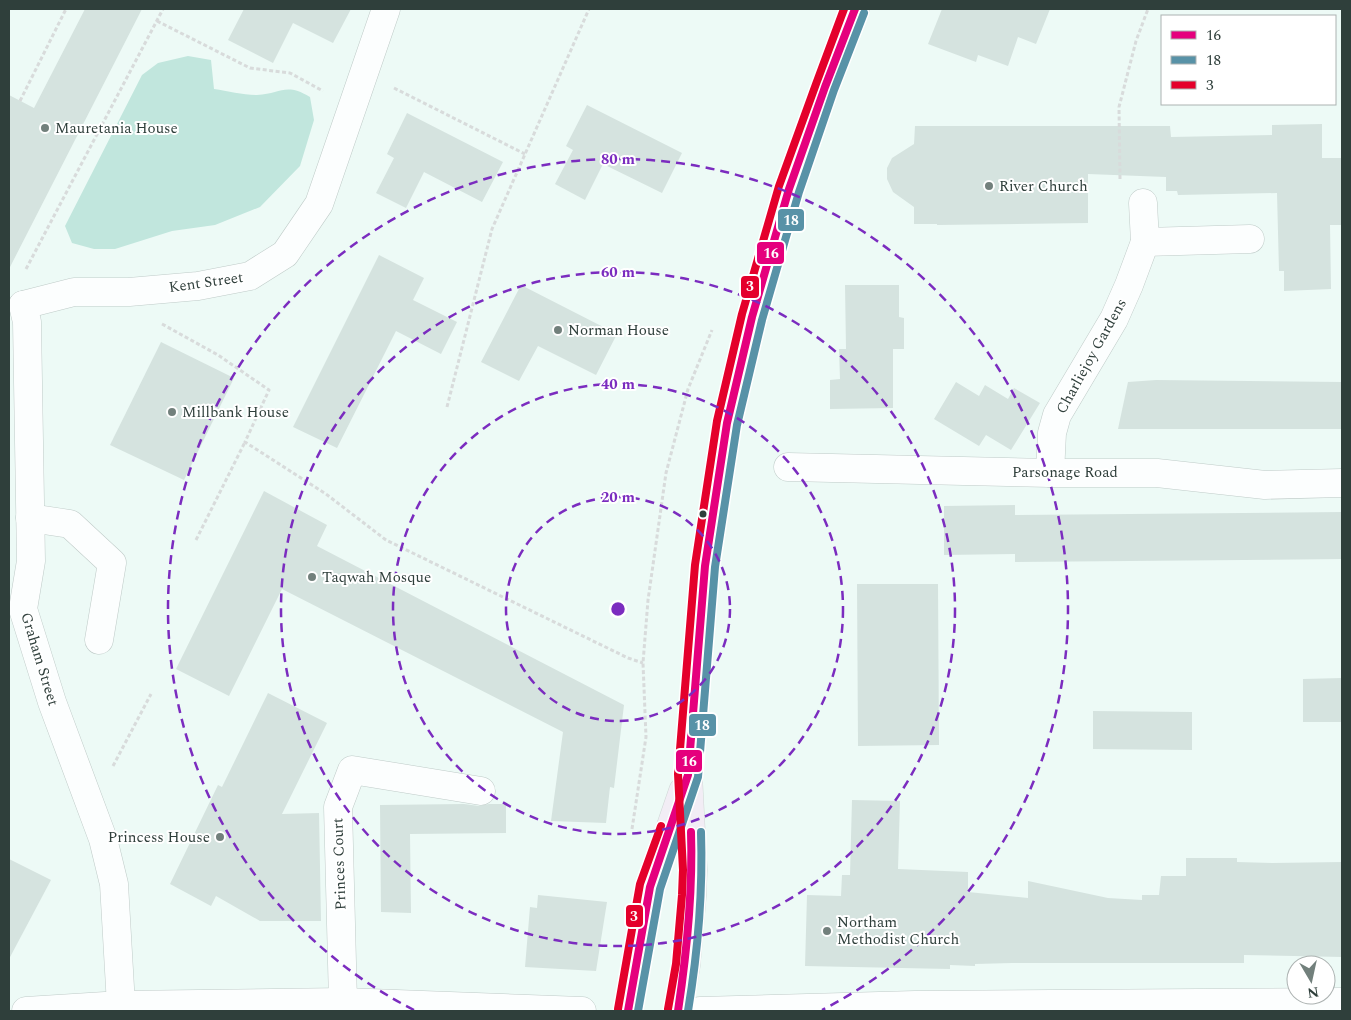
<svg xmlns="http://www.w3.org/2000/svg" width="1351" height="1020" font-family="Spectral,serif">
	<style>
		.green { fill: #c1e6dd }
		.building { fill: #d5e3df }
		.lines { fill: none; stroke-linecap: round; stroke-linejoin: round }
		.minor-casing { stroke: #bfcbc8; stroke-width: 29 }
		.major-casing { stroke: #cfd7d5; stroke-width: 29 }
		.path { stroke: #d8dbdb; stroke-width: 3; stroke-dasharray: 4 2.5; stroke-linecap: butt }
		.minor { stroke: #fcfefe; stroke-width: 28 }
		.major { stroke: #f2edf5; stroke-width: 28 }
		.bus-1-casing { stroke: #fff; stroke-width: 11 }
		.bus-2-casing { stroke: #fff; stroke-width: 11 }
		.bus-3-casing { stroke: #fff; stroke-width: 11 }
		.bus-1 { stroke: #e5007d; stroke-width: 8 }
		.bus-2 { stroke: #5892a7; stroke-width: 8 }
		.bus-3 { stroke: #e4002b; stroke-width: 8 }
		.ring { fill: none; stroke: #7b2cbf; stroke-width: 2.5; stroke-dasharray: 9 6 }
		.poi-dot { fill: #72807c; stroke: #fff; stroke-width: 2 }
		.bus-dot { fill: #2f3f3b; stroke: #fff; stroke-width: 2 }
		.labels { text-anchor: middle; stroke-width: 4; stroke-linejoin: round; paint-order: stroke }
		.poi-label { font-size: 15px; fill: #2f3f3b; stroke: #fff; text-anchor: start }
		.street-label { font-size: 15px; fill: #2f3f3b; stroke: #fff }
		.centre { fill: #7b2cbf; stroke: #fff; stroke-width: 2.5 }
		.ring-label { font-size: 15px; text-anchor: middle; font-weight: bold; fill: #7b2cbf; stroke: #fff; stroke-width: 4; stroke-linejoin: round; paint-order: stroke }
		.line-badge { stroke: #fff; stroke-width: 2 }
		.badge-label { font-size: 14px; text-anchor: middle; font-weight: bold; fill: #fff }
	</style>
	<rect width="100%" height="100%" fill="#edfaf6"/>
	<path class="green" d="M188,56L211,60L214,89C228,91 243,95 257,95C281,94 285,82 310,97L314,120L300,166L260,207L215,225L172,231L115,249H94L72,243L65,226L142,75L158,63Z"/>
	<g class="building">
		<polygon points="85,9 142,9 9,269 9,95 34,108"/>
		<polygon points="244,9 351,9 333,43 293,23 273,63 228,40"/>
		<polygon points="942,9 1050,9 1036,44 1018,37 1008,66 978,55 976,62 928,44"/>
		<polygon points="587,105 682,153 662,193 603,164 585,200 555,184 573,150 566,146"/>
		<polygon points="407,113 503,162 482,202 424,172 406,208 376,193 394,158 387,154"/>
		<polygon points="1322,124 1322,158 1342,158 1342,225 1330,225 1331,289 1284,291 1284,271 1279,271 1277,193 1178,195 1177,191 1166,191 1166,177 1088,174 1088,223 937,225 937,224 914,224 914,207 893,192 887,179 887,168 892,158 914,144 915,126 1170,126 1171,137 1272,135 1272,125"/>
		<polygon points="379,255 424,278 413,300 457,322 441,354 396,331 337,448 293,427"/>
		<polygon points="521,285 617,334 596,375 538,346 519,381 481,362"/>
		<polygon points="845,285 899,285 899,317 904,318 904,349 893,349 893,408 830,409 830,380 840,379 839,349 846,349"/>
		<polygon points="161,342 234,378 184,480 110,445"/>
		<polygon points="1156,380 1342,382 1342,429 1118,429 1128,382"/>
		<polygon points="956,382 979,396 985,385 1008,399 1014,388 1040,403 1011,450 986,435 979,446 934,419"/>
		<polygon points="264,491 327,525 317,546 624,705 614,788 610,787 606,823 551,821 563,732 282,589 229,696 176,669"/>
		<polygon points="1015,505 1015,515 1342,512 1342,559 1015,562 1015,554 944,555 944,506"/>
		<polygon points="857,584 938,584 939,745 858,746"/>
		<polygon points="1342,678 1342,722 1303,722 1303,679"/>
		<polygon points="268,693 327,723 282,814 319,813 321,921 260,921 216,896 211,906 170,884 218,785 222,787"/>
		<polygon points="1093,711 1192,712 1192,750 1093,749"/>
		<polygon points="852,800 900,801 898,869 968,872 968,892 1028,898 1028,881 1108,898 1142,900 1142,895 1159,895 1161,876 1186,876 1186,858 1237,858 1237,862 1272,863 1342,862 1342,957 1244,955 1244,963 1012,963 975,964 975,966 950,965 950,969 805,966 807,895 841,896 842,875 850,875"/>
		<polygon points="464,804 479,806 489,804 506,804 506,833 410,834 411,913 381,912 380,805"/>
		<polygon points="9,859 51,880 9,959"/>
		<polygon points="538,895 607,902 596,971 525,967 530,907 537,908"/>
	</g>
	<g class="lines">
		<defs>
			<g id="minor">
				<polyline points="1143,203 1145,242 1250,239"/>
				<polyline points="23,305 27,322 31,561 23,609 52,702 103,839 114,884 121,1005"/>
				<polyline points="23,305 74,292 129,292 198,286 250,276 285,254 319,204 386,9"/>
				<polyline points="788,467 1050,473 1157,473 1265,485 1342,483"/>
				<polyline points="1050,473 1052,433 1057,415 1114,319 1129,285 1145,242"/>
				<polyline points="30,518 70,524 112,563 99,640"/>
				<polyline points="343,1002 338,807 352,770 481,791"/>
				<polyline points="26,1011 121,1005 343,1002 582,1011"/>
				<polyline points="700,1011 915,1005 1342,1002"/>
			</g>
			<g id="major">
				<polyline points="628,1011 650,887 683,791"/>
				<polyline points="678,1011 686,965 692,896 693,870 688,775 705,566 727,423 752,317 789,189 825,87 855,9"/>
			</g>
		</defs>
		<use href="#minor" class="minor-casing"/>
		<use href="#major" class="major-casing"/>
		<g class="path">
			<polyline points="157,21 250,68 290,73 323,91"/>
			<polyline points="394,88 525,154"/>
			<polyline points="20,101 66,9"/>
			<polyline points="1120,179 1119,107 1136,41 1148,9"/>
			<polyline points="26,269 163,9"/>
			<polyline points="162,324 218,355 269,390 245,442 326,494 386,540 628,658 643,663"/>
			<polyline points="447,407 492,229 589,9"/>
			<polyline points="196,540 245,442"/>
			<polyline points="113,766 151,694"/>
			<polyline points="632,829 646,737 643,663 648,600 666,473 688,389 712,330"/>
		</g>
		<use href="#minor" class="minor"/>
		<use href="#major" class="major"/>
		<defs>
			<g id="bus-1">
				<polyline points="628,1011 650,887 688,775 705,566 727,423 752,317 789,189 825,87 855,9"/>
				<path d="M678,1011C687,951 693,892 691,832"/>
			</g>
			<g id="bus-2">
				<polyline points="638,1011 660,889 698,777 715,567 737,425 762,320 799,192 834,90 864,13"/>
				<path d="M688,1011C698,951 703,892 701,832"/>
			</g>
			<g id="bus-3">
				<polyline points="618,1009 640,884 661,826"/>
				<polyline points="668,1009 676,964 682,895 683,870 678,774 695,565 717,421 742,314 779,186 816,84 844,9"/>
			</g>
		</defs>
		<use href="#bus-1" class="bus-1-casing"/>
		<use href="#bus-2" class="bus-2-casing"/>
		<use href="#bus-3" class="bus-3-casing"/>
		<use href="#bus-1" class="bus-1"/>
		<use href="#bus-2" class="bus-2"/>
		<use href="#bus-3" class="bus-3"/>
	</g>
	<g class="ring">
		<circle cx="618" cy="609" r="112"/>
		<circle cx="618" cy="609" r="225"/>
		<circle cx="618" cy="609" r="337"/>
		<path d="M414 1010A450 450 0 1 1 822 1010"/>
	</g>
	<g class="poi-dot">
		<circle cx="45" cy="128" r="5"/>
		<circle cx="989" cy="186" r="5"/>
		<circle cx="558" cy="330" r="5"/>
		<circle cx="172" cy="412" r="5"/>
		<circle cx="312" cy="577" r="5"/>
		<circle cx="220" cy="837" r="5"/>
		<circle cx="827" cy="931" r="5"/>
	</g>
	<circle class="bus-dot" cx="703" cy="514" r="4.5"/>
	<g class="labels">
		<g class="poi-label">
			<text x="55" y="133">Mauretania House</text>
			<text x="999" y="191">River Church</text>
			<text x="568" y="335">Norman House</text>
			<text x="182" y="417">Millbank House</text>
			<text x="322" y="582">Taqwah Mosque</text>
			<text x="210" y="842" text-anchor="end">Princess House</text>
			<text x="837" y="927">Northam<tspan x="837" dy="17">Methodist Church</tspan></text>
		</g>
		<g class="street-label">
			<text transform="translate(206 282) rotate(-8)" y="5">Kent Street</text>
			<text transform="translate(1091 356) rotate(-61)" y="5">Charliejoy Gardens</text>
			<text x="1065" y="477">Parsonage Road</text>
			<text transform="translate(40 659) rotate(73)" y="5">Graham Street</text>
			<text transform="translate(339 864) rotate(-92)" y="5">Princes Court</text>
		</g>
	</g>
	<circle cx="618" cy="609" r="8" class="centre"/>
	<g class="ring-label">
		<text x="618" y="164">80 m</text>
		<text x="618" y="277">60 m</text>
		<text x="618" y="389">40 m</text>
		<text x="618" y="502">20 m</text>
	</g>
	<g class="line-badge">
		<rect x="777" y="208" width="28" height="24" rx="5" fill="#5892a7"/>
		<rect x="756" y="241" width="29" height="24" rx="5" fill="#e5007d"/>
		<rect x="740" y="275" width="20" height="24" rx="5" fill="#e4002b"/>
		<rect x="688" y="713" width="29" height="24" rx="5" fill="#5892a7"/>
		<rect x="675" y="749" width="28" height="24" rx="5" fill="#e5007d"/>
		<rect x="625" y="904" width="19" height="24" rx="5" fill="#e4002b"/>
	</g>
	<g class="badge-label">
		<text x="791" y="225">18</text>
		<text x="771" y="258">16</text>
		<text x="750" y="291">3</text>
		<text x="702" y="730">18</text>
		<text x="689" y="766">16</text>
		<text x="634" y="921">3</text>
	</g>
	<rect width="1351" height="1020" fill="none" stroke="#2f3f3b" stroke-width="20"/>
	<rect x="1161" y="15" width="175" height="90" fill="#ffffff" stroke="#acb2b1"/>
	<rect x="1171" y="31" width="25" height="8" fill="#e5007d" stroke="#acb2b1"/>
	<text x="1206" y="40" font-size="15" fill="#2f3f3b">16</text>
	<rect x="1171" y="56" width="25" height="8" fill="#5892a7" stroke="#acb2b1"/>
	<text x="1206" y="65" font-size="15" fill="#2f3f3b">18</text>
	<rect x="1171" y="81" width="25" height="8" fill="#e4002b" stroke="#acb2b1"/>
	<text x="1206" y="90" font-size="15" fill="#2f3f3b">3</text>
	<g transform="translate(1311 980) rotate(171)"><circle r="24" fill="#ffffff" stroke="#acb2b1"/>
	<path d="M0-4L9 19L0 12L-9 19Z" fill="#72807c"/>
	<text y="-8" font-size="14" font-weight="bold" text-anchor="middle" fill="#2f3f3b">N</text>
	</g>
</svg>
